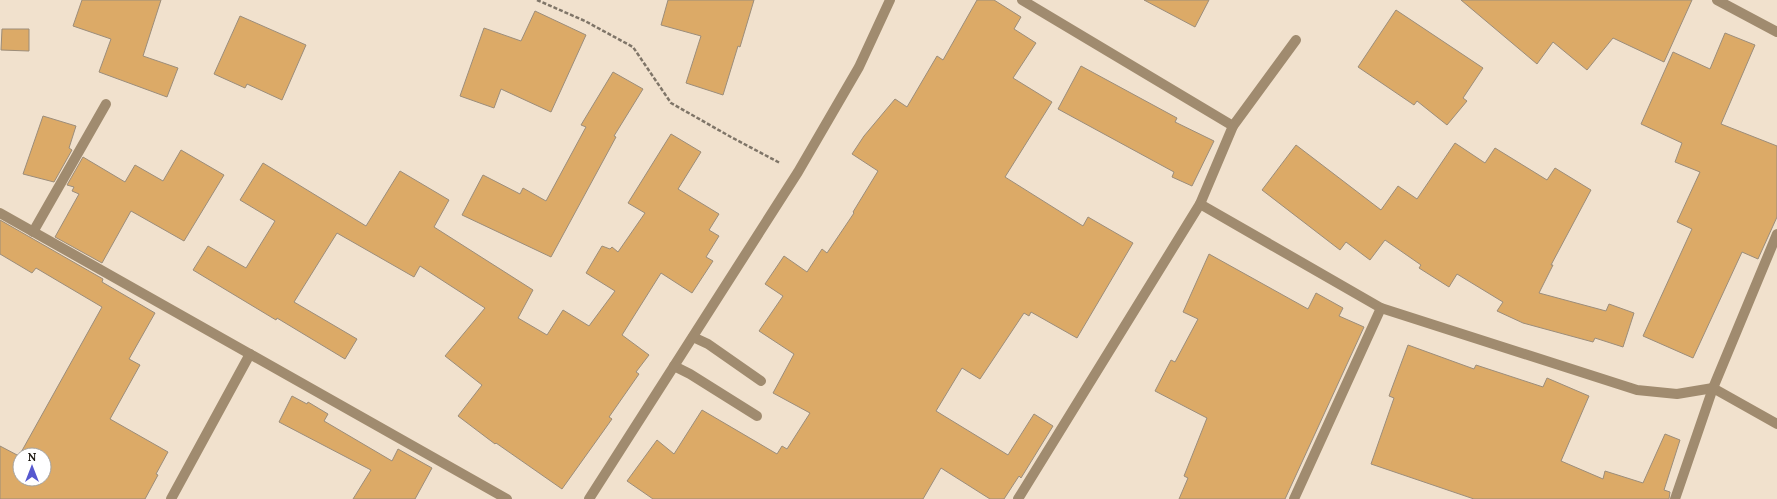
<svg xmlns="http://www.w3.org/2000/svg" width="1777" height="499" font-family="Lora,serif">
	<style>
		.building { fill: #dcaa67; stroke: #9c8d7a; fill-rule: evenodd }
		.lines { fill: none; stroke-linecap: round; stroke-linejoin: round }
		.path { stroke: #7f7568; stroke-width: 2.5; stroke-dasharray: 4 2; stroke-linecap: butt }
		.minor { stroke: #a08b6f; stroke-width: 10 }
	</style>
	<rect width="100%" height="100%" fill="#f1e1cd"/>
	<g class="building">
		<polygon points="82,0 161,0 143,56 178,68 167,97 99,72 111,39 73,26"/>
		<polygon points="668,0 754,0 740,47 738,46 723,95 686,83 701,36 661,25"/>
		<polygon points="977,0 994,0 1021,17 1014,29 1036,43 1013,78 1052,102 1005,177 1083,226 1088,217 1133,243 1077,338 1031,312 1029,316 1024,313 980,379 962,368 936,411 1008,455 1034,414 1053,426 1021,478 1019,476 1004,499 990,499 941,468 923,499 653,499 627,481 657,440 674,454 702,410 777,454 782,446 787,449 810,413 773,393 794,354 759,331 783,296 765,284 784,256 807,272 822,249 827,253 854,213 853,212 878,171 852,154 864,136 895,99 907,107 937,56 943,60"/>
		<polygon points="1144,0 1209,0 1195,27"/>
		<polygon points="1461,0 1692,0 1664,62 1613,38 1587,70 1553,42 1537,64"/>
		<polygon points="1396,10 1483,68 1463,98 1467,101 1447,125 1417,101 1414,105 1358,67"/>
		<polygon points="535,11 586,35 551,112 501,89 494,108 460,96 484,28 521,41"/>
		<polygon points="240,16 306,45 282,100 247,84 245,88 214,74"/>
		<polygon points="2,29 29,29 29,51 1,50"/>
		<polygon points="1725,33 1755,45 1721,124 1777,146 1777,217 1758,259 1742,252 1693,358 1643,336 1692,229 1677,222 1700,172 1675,162 1682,143 1641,124 1673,52 1710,69"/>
		<polygon points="1081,66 1177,118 1175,122 1214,141 1192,186 1172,177 1174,172 1058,109"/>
		<polygon points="613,72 643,89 614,136 616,137 551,257 462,215 483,175 520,194 523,188 546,201 586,127 581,125"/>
		<polygon points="43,116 76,126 69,148 72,150 54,182 23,174"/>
		<polygon points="671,134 701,152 678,189 719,214 709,230 719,236 706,257 713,261 692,293 661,273 622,335 649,355 636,372 639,374 609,417 612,419 562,489 496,443 495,444 458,416 482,385 445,356 485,308 420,266 414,277 337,233 294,302 357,339 345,359 277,318 276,320 193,270 208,246 246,268 275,221 240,200 263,163 366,226 400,171 449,200 434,227 533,290 518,318 547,335 563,310 589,326 615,291 586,273 602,246 610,249 612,247 618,252 645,213 628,203"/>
		<polygon points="1455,143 1485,163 1495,148 1547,180 1555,168 1591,190 1551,265 1553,265 1539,293 1606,311 1609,304 1634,313 1623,347 1595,338 1593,342 1523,323 1497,311 1503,302 1457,274 1449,287 1419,268 1421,265 1385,240 1370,260 1346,242 1340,250 1262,190 1296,145 1381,210 1398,186 1417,199"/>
		<polygon points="181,150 224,175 184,241 131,211 102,263 55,237 79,194 72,191 74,187 67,185 83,157 125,182 135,165 163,181"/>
		<path d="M0,220L103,279L102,282L155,313L129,359L140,365L110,419L168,452L156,474L158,475L145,499H0V446L19,456L102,307L36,268L32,273L0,254ZM20,455H44V479H20Z"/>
		<polygon points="1209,254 1308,309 1316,293 1343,308 1339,316 1364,327 1285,499 1179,499 1188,478 1184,476 1207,418 1155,391 1171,360 1175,362 1198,319 1183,312"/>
		<polygon points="1408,345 1474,369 1476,365 1543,387 1547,378 1589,396 1561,461 1603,479 1605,471 1643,483 1665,434 1680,440 1664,490 1670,492 1669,499 1474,499 1371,464 1394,398 1389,396"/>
		<polygon points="292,396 307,404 308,402 328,414 324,421 392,461 398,449 432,468 415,499 353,499 371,470 279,422"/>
	</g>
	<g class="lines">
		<polyline class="path" points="537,0 585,21 633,47 671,103 731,137 780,163"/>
		<g class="minor">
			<polyline points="1022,0 1233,126"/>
			<polyline points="1717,0 1777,32"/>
			<polyline points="1200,204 1381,308 1637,390 1677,394 1713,388 1777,424"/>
			<polyline points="0,213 507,499"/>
			<polyline points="33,232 106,104"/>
			<polyline points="693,337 708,344 761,381"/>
			<polyline points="674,366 690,374 757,416"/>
			<polyline points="171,499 250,354"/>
			<polyline points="589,499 798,172 859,67 890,0"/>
			<polyline points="1018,499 1200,204 1233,126 1296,40"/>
			<polyline points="1294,499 1381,308"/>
			<polyline points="1675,499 1713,388 1777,234"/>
		</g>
	</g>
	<g transform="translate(32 467)"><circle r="19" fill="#ffffff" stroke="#a5a3a0"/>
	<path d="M0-3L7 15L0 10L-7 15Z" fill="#5658cf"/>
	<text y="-6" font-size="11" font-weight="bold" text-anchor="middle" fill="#1d1811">N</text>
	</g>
</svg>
